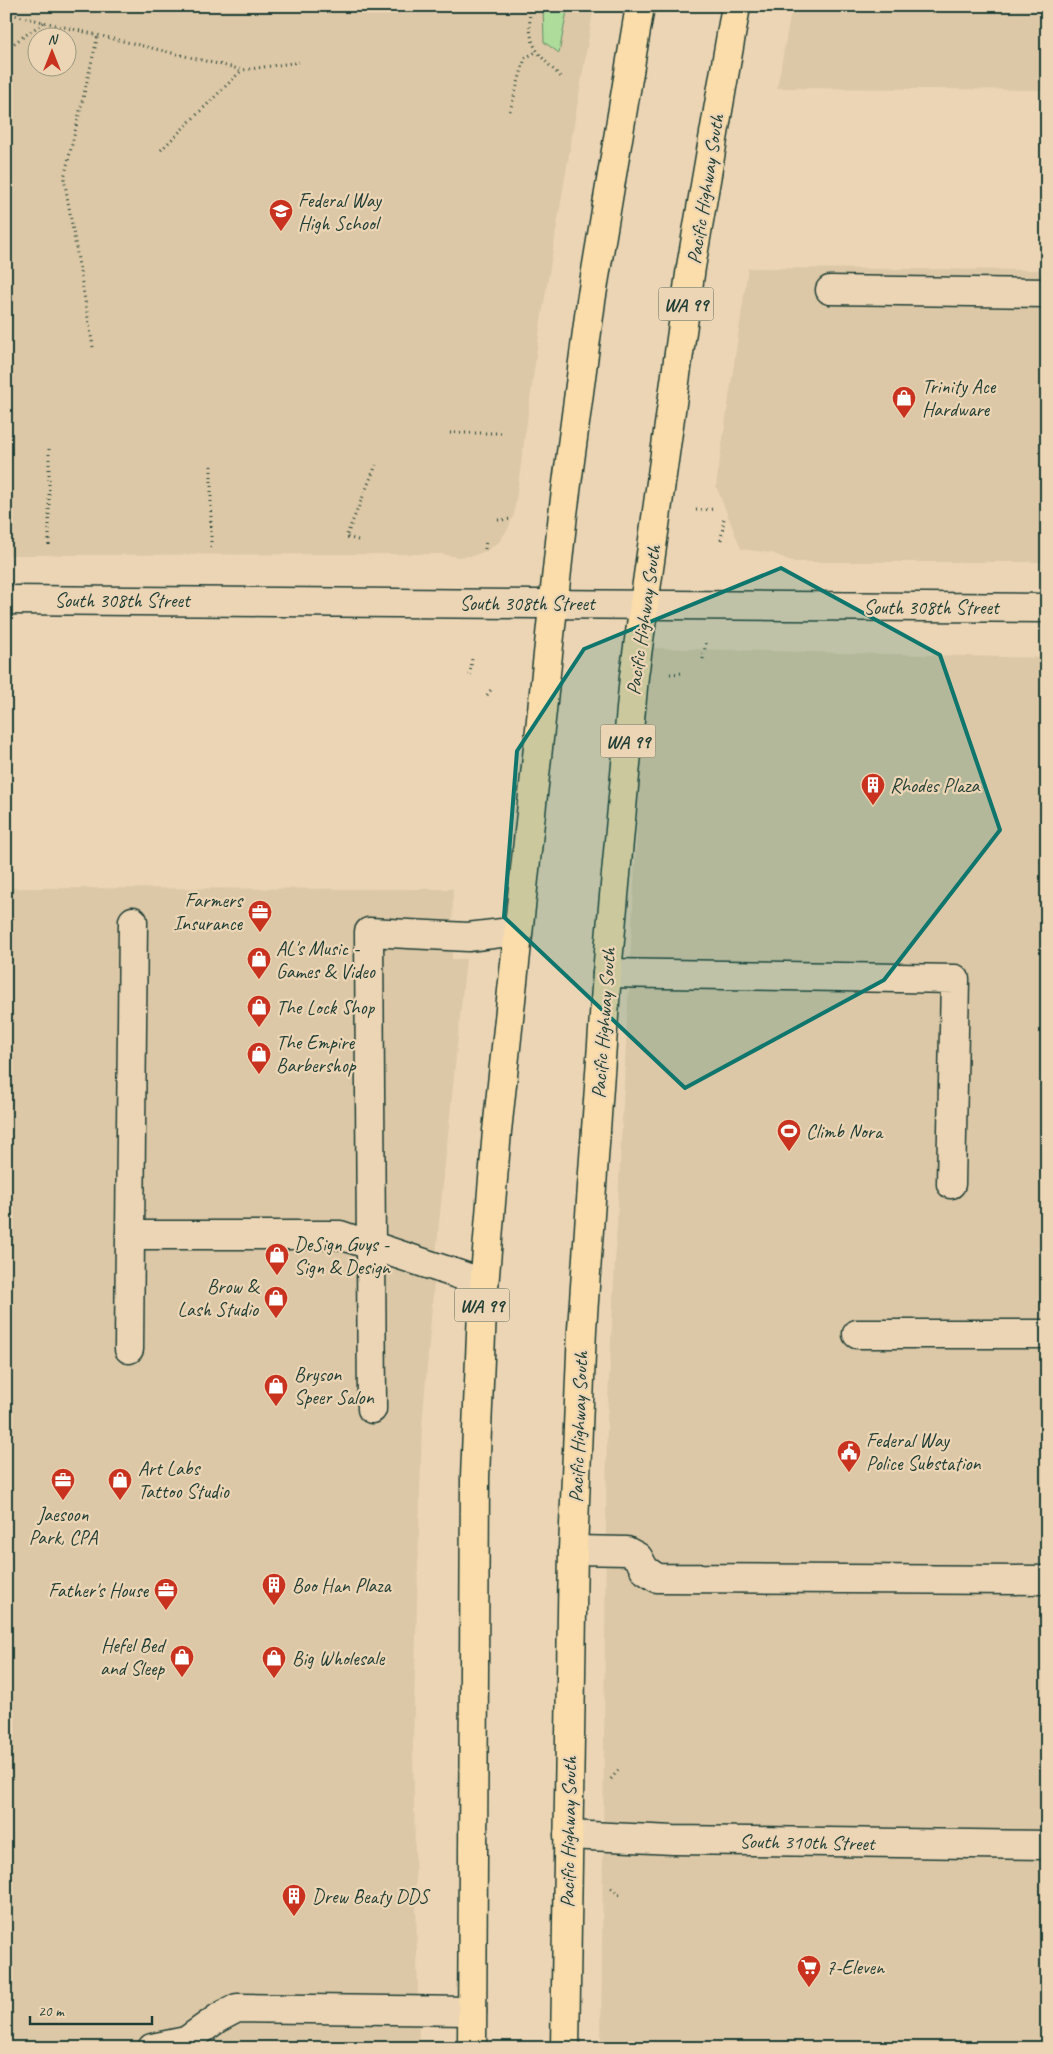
<svg xmlns="http://www.w3.org/2000/svg" width="1053" height="2054" font-family="Caveat,sans-serif">
	<style>
		.built { fill: #dcc8a6; fill-rule: evenodd }
		.green { fill: #addc9b; stroke: #668c68 }
		.lines { fill: none; stroke-linecap: round; stroke-linejoin: round }
		.minor-casing { stroke: #1f3d34; stroke-width: 31 }
		.major-casing { stroke: #1f3d34; stroke-width: 31 }
		.path { stroke: #1f3d34; stroke-width: 3; stroke-dasharray: 1 4; stroke-linecap: butt }
		.minor { stroke: #ecd5b5; stroke-width: 28 }
		.major { stroke: #faddab; stroke-width: 28 }
		.marked { fill: #0f766e; fill-opacity: 0.2; stroke: #0f766e; stroke-width: 4; stroke-linejoin: round }
		.labels { text-anchor: middle; stroke-width: 4.5; stroke-linejoin: round; paint-order: stroke }
		.shield { fill: #ecd5b5; stroke: #5c6b5b; stroke-width: 1 }
		.shield-label { font-size: 19px; font-weight: bold; fill: #1f3d34 }
		.street-label { font-size: 20px; fill: #1f3d34; stroke: #ecd5b5 }
		.poi-label { font-size: 20px; fill: #1f3d34; stroke: #ecd5b5; text-anchor: start }
	</style>
	<rect width="100%" height="100%" fill="#ecd5b5"/>
	<filter id="ink" filterUnits="userSpaceOnUse"><feTurbulence type="fractalNoise" baseFrequency=".02" numOctaves="2"/><feDisplacementMap in="SourceGraphic" scale="10" xChannelSelector="R" yChannelSelector="G"/><feConvolveMatrix kernelMatrix="1 2 1 2 8 2 1 2 1" color-interpolation-filters="sRGB"/></filter>
	<g filter="url(#ink)">
		<g class="built">
			<path d="M6,6H594L541,321L514,514L508,529L499,542L486,551L472,556L457,557L442,554L6,555ZM38,38H68V68H38Z"/>
			<polygon points="792,6 1047,6 1047,90 777,88"/>
			<polygon points="748,268 1047,270 1047,562 793,562 772,553 741,549 716,486"/>
			<polygon points="646,648 1047,658 1047,2048 601,2048 607,1419"/>
			<polygon points="6,888 453,889 452,959 466,959 439,1223 422,1427 413,1746 419,2048 6,2048"/>
		</g>
		<polygon class="green" points="543,6 568,6 559,53 544,42"/>
		<g class="lines">
			<defs>
				<g id="minor">
					<polyline points="830,290 1047,293"/>
					<polyline points="6,600 1047,608"/>
					<polyline points="133,921 130,1235 340,1235 484,1283"/>
					<polyline points="607,973 955,979 951,1184"/>
					<polyline points="857,1334 1047,1334"/>
					<polyline points="129,1349 130,1235"/>
					<polyline points="372,1409 369,932 468,937 518,931"/>
					<polyline points="573,1550 627,1551 638,1557 645,1570 657,1578 1047,1580"/>
					<polyline points="568,1835 673,1840 1047,1845"/>
					<polyline points="152,2048 186,2041 218,2018 237,2008 472,2011"/>
				</g>
				<g id="major">
					<polyline points="472,2048 475,1477 482,1311 497,1131 563,514 591,301 640,6"/>
					<polyline points="565,2048 573,1550 582,1329 607,973 634,676 691,267 736,6"/>
				</g>
			</defs>
			<use href="#minor" class="minor-casing"/>
			<use href="#major" class="major-casing"/>
			<g class="path">
				<path d="M530,6C528,46 534,50 561,77"/>
				<polyline points="6,13 243,70 299,62"/>
				<polyline points="6,49 44,22"/>
				<polyline points="510,111 525,58 536,52"/>
				<polyline points="161,150 242,70"/>
				<polyline points="93,347 64,178 98,35"/>
				<polyline points="450,433 505,433"/>
				<polyline points="49,449 49,547"/>
				<polyline points="696,510 715,509"/>
				<polyline points="498,520 512,519"/>
				<polyline points="358,540 346,537 376,465"/>
				<polyline points="721,540 724,519"/>
				<polyline points="211,547 211,464"/>
				<polyline points="485,549 486,540"/>
				<polyline points="703,659 706,641"/>
				<polyline points="670,674 685,673"/>
				<polyline points="470,675 472,658"/>
				<polyline points="487,695 493,687"/>
				<polyline points="611,1779 620,1768"/>
				<polyline points="611,1888 622,1897"/>
			</g>
			<use href="#minor" class="minor"/>
			<use href="#major" class="major"/>
		</g>
	</g>
	<path class="marked" d="M781,568L940,655L1000,830L884,980L685,1088L504,917L517,751L584,649Z"/>
	<defs>
		<symbol id="school-pin" viewBox="-11 -11 22 30"><path d="M0 17L-7.5 6A9.5 9.5 0 1 1 7.5 6Z" fill="#c8321e" stroke="#ecd5b5"/><path d="M0-5L7-2L0 1L-7-2ZM-4 1L0 2.5L4 1V4Q0 6-4 4Z" fill="#fff"/></symbol>
		<symbol id="shop-pin" viewBox="-11 -11 22 30"><path d="M0 17L-7.5 6A9.5 9.5 0 1 1 7.5 6Z" fill="#c8321e" stroke="#ecd5b5"/><path d="M-5-2.5h2.3a2.7 3.5 0 0 1 5.4 0H5L5.5 6h-11ZM-1.5-2.5h3a1.5 2.3 0 0 0-3 0Z" fill="#fff"/></symbol>
		<symbol id="building-pin" viewBox="-11 -11 22 30"><path d="M0 17L-7.5 6A9.5 9.5 0 1 1 7.5 6Z" fill="#c8321e" stroke="#ecd5b5"/><path d="M-4-6H4V6H1V3H-1V6H-4ZM-2.5-4.3h1.7v1.8h-1.7ZM.8-4.3h1.7v1.8H.8ZM-2.5-1h1.7V.8h-1.7ZM.8-1h1.7V.8H.8Z" fill="#fff"/></symbol>
		<symbol id="office-pin" viewBox="-11 -11 22 30"><path d="M0 17L-7.5 6A9.5 9.5 0 1 1 7.5 6Z" fill="#c8321e" stroke="#ecd5b5"/><path d="M-6-3h4V-5.5h4V-3h4V5H-6ZM-1-4.5V-3h2v-1.5ZM-6 0V1H6V0Z" fill="#fff"/></symbol>
		<symbol id="stadium-pin" viewBox="-11 -11 22 30"><path d="M0 17L-7.5 6A9.5 9.5 0 1 1 7.5 6Z" fill="#c8321e" stroke="#ecd5b5"/><path d="M0-5a6.5 5 0 1 0 0 10a6.5 5 0 1 0 0-10ZM-3.5-1.8h7v3.6h-7Z" fill="#fff"/></symbol>
		<symbol id="civic-pin" viewBox="-11 -11 22 30"><path d="M0 17L-7.5 6A9.5 9.5 0 1 1 7.5 6Z" fill="#c8321e" stroke="#ecd5b5"/><path d="M-.6-6.5H3V-4.5H.6V-3L4-1V1h2V6H-6V1h2V-1L-.6-3ZM-1.2 2.5V6h2.4V2.5Z" fill="#fff"/></symbol>
		<symbol id="supermarket-pin" viewBox="-11 -11 22 30"><path d="M0 17L-7.5 6A9.5 9.5 0 1 1 7.5 6Z" fill="#c8321e" stroke="#ecd5b5"/><path d="M-6-5.5h2.5l.6 2H6L4.5 2H-2.5L-4.4-4H-6ZM-1.5 3.2a1.3 1.3 0 1 0 .1 0ZM3 3.2a1.3 1.3 0 1 0 .1 0Z" fill="#fff"/></symbol>
	</defs>
	<g fill-rule="evenodd">
		<use href="#school-pin" x="267" y="197" width="28" height="38"/>
		<use href="#shop-pin" x="890" y="384" width="28" height="38"/>
		<use href="#building-pin" x="859" y="771" width="28" height="38"/>
		<use href="#office-pin" x="246" y="898" width="28" height="38"/>
		<use href="#shop-pin" x="245" y="945" width="28" height="38"/>
		<use href="#shop-pin" x="245" y="993" width="28" height="38"/>
		<use href="#shop-pin" x="245" y="1040" width="28" height="38"/>
		<use href="#stadium-pin" x="775" y="1117" width="28" height="38"/>
		<use href="#shop-pin" x="263" y="1241" width="28" height="38"/>
		<use href="#shop-pin" x="262" y="1284" width="28" height="38"/>
		<use href="#shop-pin" x="262" y="1372" width="28" height="38"/>
		<use href="#civic-pin" x="835" y="1438" width="28" height="38"/>
		<use href="#office-pin" x="49" y="1466" width="28" height="38"/>
		<use href="#shop-pin" x="106" y="1466" width="28" height="38"/>
		<use href="#building-pin" x="260" y="1571" width="28" height="38"/>
		<use href="#office-pin" x="152" y="1576" width="28" height="38"/>
		<use href="#shop-pin" x="168" y="1643" width="28" height="38"/>
		<use href="#shop-pin" x="260" y="1644" width="28" height="38"/>
		<use href="#building-pin" x="280" y="1882" width="28" height="38"/>
		<use href="#supermarket-pin" x="795" y="1953" width="28" height="38"/>
	</g>
	<g class="labels">
		<g class="shield">
			<rect x="658.5" y="287.5" width="55" height="33" rx="4"/>
			<rect x="600.5" y="724.5" width="55" height="33" rx="4"/>
			<rect x="454.5" y="1288.5" width="55" height="33" rx="4"/>
		</g>
		<g class="shield-label">
			<text x="686" y="311">WA 99</text>
			<text x="628" y="748">WA 99</text>
			<text x="482" y="1312">WA 99</text>
		</g>
		<g class="street-label">
			<text transform="translate(705 189) rotate(-81)" y="7">Pacific Highway South</text>
			<text x="122" y="607">South 308th Street</text>
			<text x="527" y="610">South 308th Street</text>
			<text x="931" y="614">South 308th Street</text>
			<text transform="translate(643 620) rotate(-82)" y="7">Pacific Highway South</text>
			<text transform="translate(603 1023) rotate(-86)" y="7">Pacific Highway South</text>
			<text transform="translate(578 1427) rotate(-88)" y="7">Pacific Highway South</text>
			<text transform="translate(568 1832) rotate(-89)" y="7">Pacific Highway South</text>
			<text transform="translate(807 1842) rotate(1)" y="7">South 310th Street</text>
		</g>
		<g class="poi-label">
			<text x="298" y="207">Federal Way<tspan x="298" dy="23">High School</tspan></text>
			<text x="922" y="393">Trinity Ace<tspan x="922" dy="23">Hardware</tspan></text>
			<text x="890" y="792">Rhodes Plaza</text>
			<text x="242" y="907" text-anchor="end">Farmers<tspan x="242" dy="23">Insurance</tspan></text>
			<text x="276" y="955">AL's Music -<tspan x="276" dy="23">Games &amp; Video</tspan></text>
			<text x="276" y="1014">The Lock Shop</text>
			<text x="276" y="1049">The Empire<tspan x="276" dy="23">Barbershop</tspan></text>
			<text x="806" y="1138">Climb Nora</text>
			<text x="294" y="1251">DeSign Guys -<tspan x="294" dy="23">Sign &amp; Design</tspan></text>
			<text x="258" y="1293" text-anchor="end">Brow &amp;<tspan x="258" dy="23">Lash Studio</tspan></text>
			<text x="294" y="1381">Bryson<tspan x="294" dy="23">Speer Salon</tspan></text>
			<text x="866" y="1447">Federal Way<tspan x="866" dy="23">Police Substation</tspan></text>
			<text x="138" y="1475">Art Labs<tspan x="138" dy="23">Tattoo Studio</tspan></text>
			<text x="63" y="1521" text-anchor="middle">Jaesoon<tspan x="63" dy="23">Park, CPA</tspan></text>
			<text x="292" y="1592">Boo Han Plaza</text>
			<text x="148" y="1597" text-anchor="end">Father's House</text>
			<text x="164" y="1652" text-anchor="end">Hefel Bed<tspan x="164" dy="23">and Sleep</tspan></text>
			<text x="292" y="1665">Big Wholesale</text>
			<text x="312" y="1903">Drew Beaty DDS</text>
			<text x="826" y="1974">7-Eleven</text>
		</g>
	</g>
	<rect width="1053" height="2054" fill="none" stroke="#ecd5b5" stroke-width="25"/>
	<rect x="12" y="12" width="1028" height="2029" fill="none" stroke="#1f3d34" stroke-width="2" filter="url(#ink)"/>
	<g transform="translate(52 52)"><circle r="24" fill="#ecd5b5" stroke="#9a9881"/>
	<path d="M0-4L9 19L0 12L-9 19Z" fill="#c8321e"/>
	<text y="-8" font-size="14" font-weight="bold" text-anchor="middle" fill="#1f3d34">N</text>
	</g>
	<path d="M30 2016v8h122v-8" fill="none" stroke="#1f3d34" stroke-width="2.5"/>
	<text x="38" y="2016" font-size="15" fill="#1f3d34" stroke="#ecd5b5" stroke-width="4" paint-order="stroke">20 m</text>
</svg>
